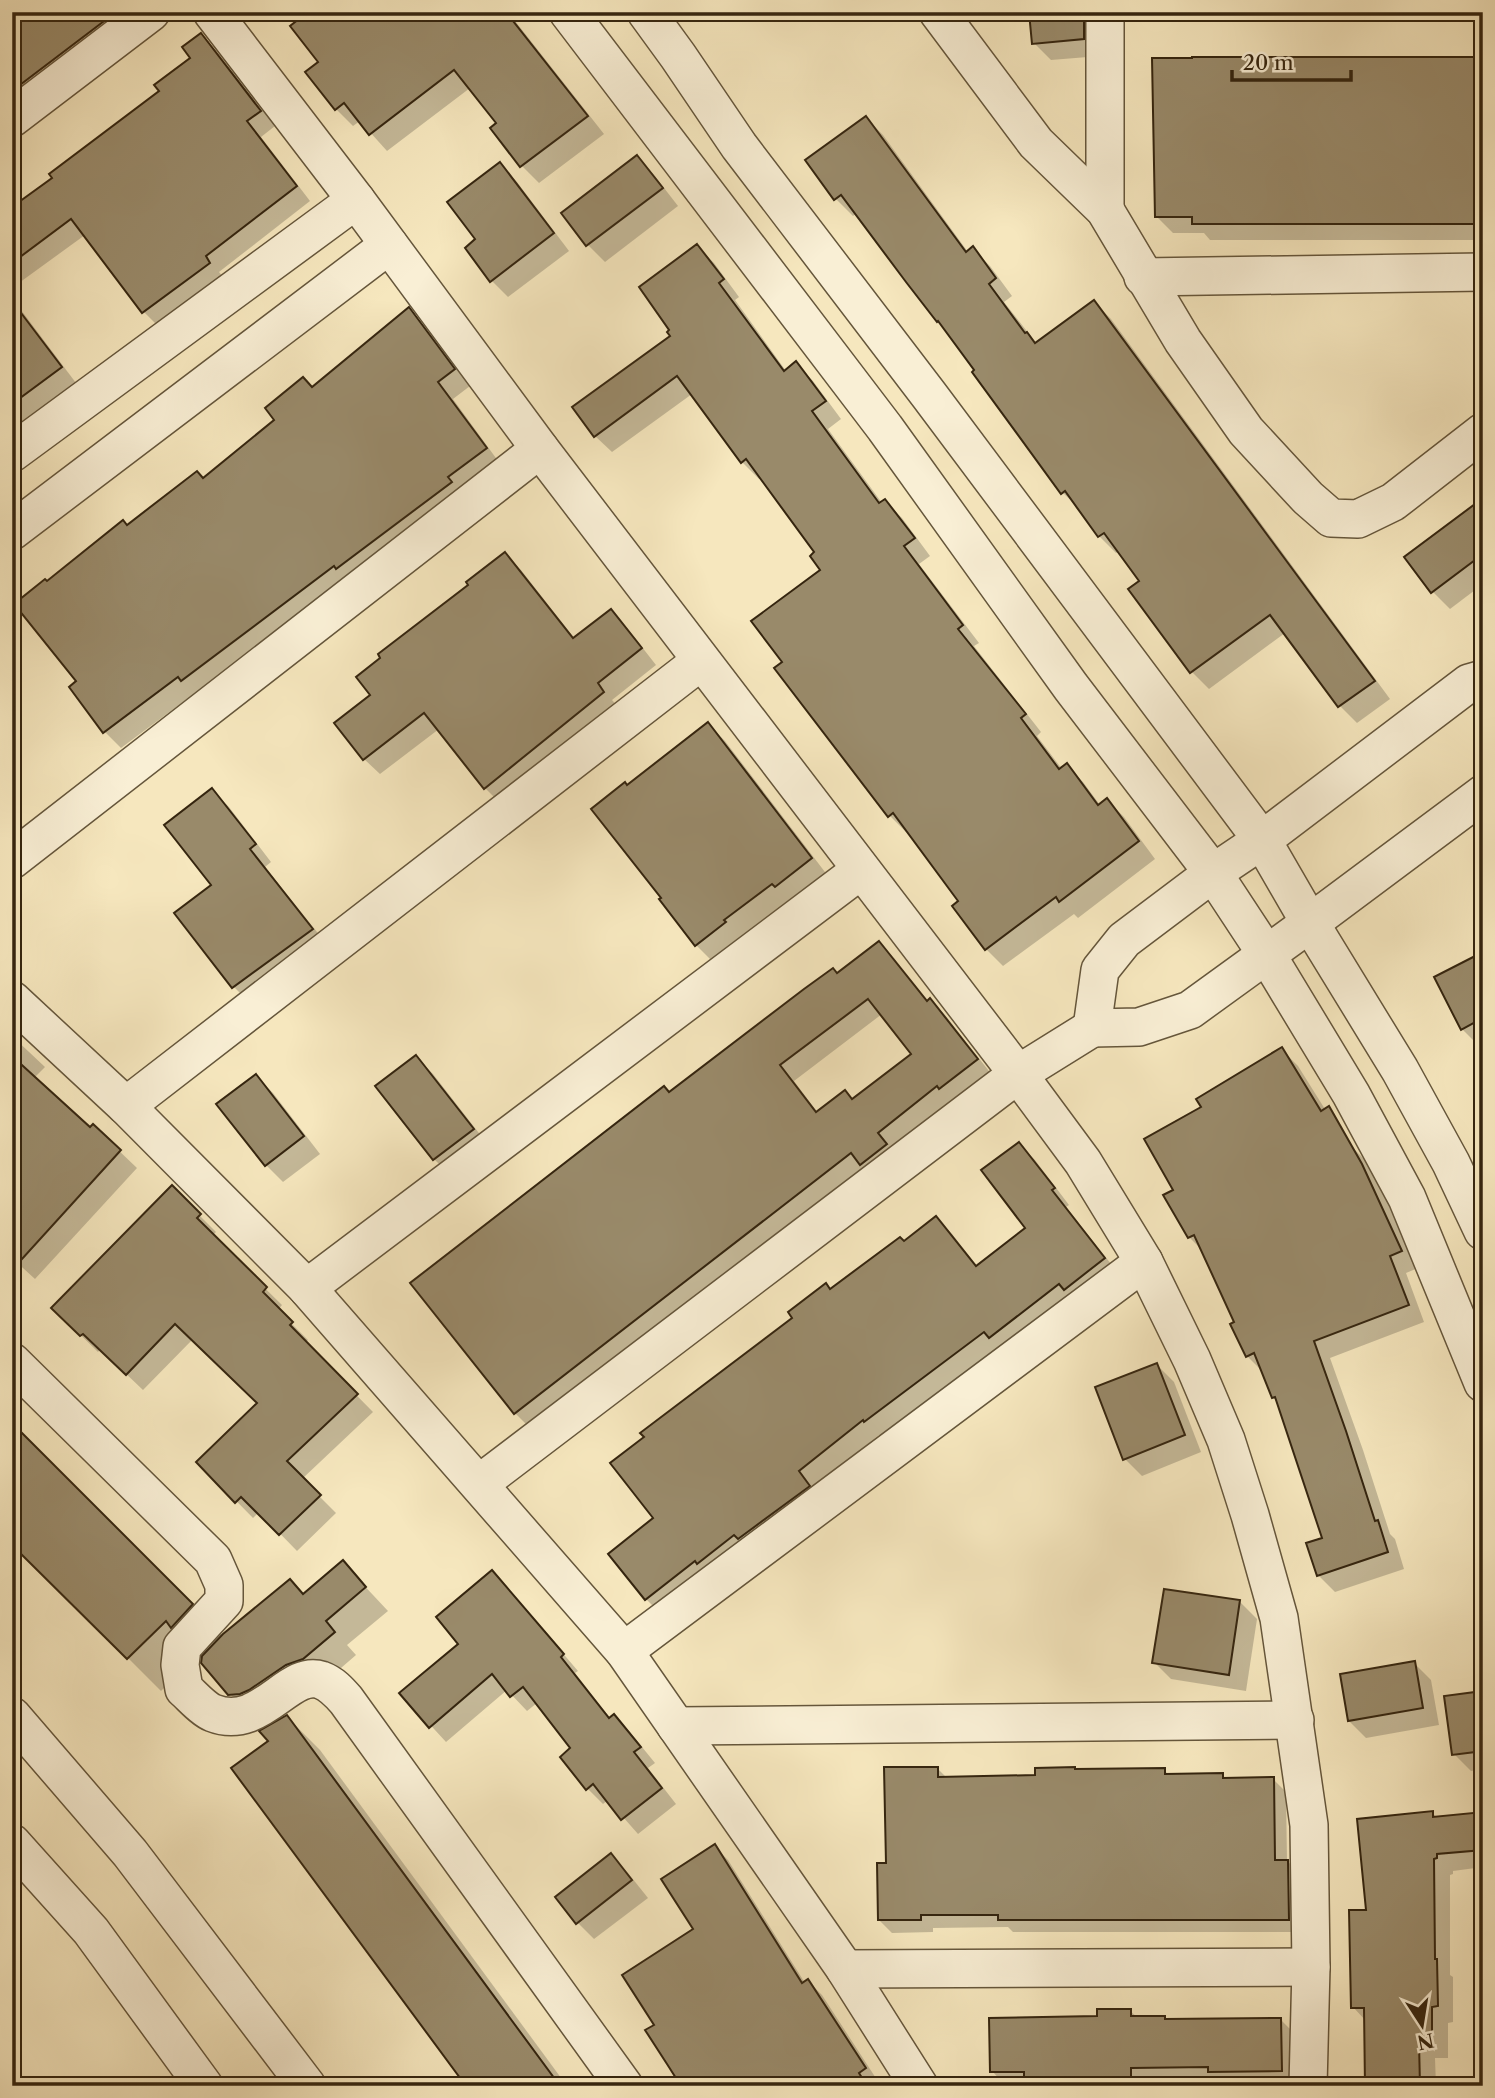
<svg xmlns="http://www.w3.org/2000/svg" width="1495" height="2098" font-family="'Libre Caslon Text',serif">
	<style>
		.shadow { fill: #0003; fill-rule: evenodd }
		.building { fill: #998a6a; stroke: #35250f; stroke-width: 2; fill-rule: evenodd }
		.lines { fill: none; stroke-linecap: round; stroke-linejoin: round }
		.street-casing { stroke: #65563b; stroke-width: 40 }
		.street { stroke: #f9efd5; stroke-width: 37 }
	</style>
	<rect width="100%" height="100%" fill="#f6e7be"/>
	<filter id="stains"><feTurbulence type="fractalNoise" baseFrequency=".00286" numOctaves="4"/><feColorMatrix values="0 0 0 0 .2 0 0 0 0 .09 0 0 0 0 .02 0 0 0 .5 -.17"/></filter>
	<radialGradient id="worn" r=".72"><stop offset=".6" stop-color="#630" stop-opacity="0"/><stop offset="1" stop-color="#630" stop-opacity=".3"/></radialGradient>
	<g class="shadow">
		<polygon points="12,12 154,12 12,121"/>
		<polygon points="286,12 508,12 604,134 539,183 522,166 492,128 498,124 470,88 387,151 360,121 353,126 336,109 320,62"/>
		<polygon points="1031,12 1096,12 1100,56 1051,60 1034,43"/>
		<polygon points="201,35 216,50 275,126 261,137 310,201 219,272 224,278 159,327 144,312 85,235 12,288 12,209 162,92 193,58"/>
		<polygon points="1483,60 1483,240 1210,240 1204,233 1173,233 1156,216"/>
		<polygon points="866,118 883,135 968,252 973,249 990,266 1012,296 1004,302 1037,344 1094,302 1111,319 1390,699 1357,723 1340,706 1285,633 1209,689 1192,672 1130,590 1141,581 1119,551 1116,553 1099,536 1080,509 1063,493 977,371 857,213 853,216 836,199 808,161"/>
		<polygon points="637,158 654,175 678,206 605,262 588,245"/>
		<polygon points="500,165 517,182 569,251 508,297 491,280"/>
		<polygon points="697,246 714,263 739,297 735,300 786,371 796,364 813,381 841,419 828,429 882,503 885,501 902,518 930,556 919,564 979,643 974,646 1041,732 1037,736 1062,769 1066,766 1083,782 1100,805 1107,800 1124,817 1155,859 1078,918 1074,914 1003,966 986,949 961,901 909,831 906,832 889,815 784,663 823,570 817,553 762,477 759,479 742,462 692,394 612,452 595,436 672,336"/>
		<polygon points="12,298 76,383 12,430"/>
		<polygon points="409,310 425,326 470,386 453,399 501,465 199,696 195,693 121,748 105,732 79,681 47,583 127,527 204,480"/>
		<polygon points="1483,499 1483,584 1450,609 1433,592"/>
		<polygon points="505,554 521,570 575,639 611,612 627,628 656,665 612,700 619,708 501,804 485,788 439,729 380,774 364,759 373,696 470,585"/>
		<polygon points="708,724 725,741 828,876 793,903 790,900 740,938 742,940 713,962 696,945 627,787"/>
		<polygon points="212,790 229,807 271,862 265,867 329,947 251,1004 234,987 177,914 214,885"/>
		<path d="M879,943L894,958L929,1002L930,1000L945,1015L992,1075L530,1428L515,1413L669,1094L838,975ZM882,1014L914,1054L853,1100L818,1113L794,1081Z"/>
		<polygon points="1483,954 1483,1044 1479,1046 1462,1029"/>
		<polygon points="12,1036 45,1067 34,1078 90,1129 93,1126 137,1168 35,1279 12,1258"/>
		<polygon points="1281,1049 1298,1066 1333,1122 1347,1142 1364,1159 1379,1183 1418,1268 1406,1273 1424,1322 1330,1358 1363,1450 1390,1534 1395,1539 1404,1569 1335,1592 1318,1575 1325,1539 1280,1404 1273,1397 1263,1372 1247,1356 1236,1323 1203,1251 1189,1237 1175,1190 1203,1108"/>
		<polygon points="416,1057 433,1074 489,1146 451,1176 434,1159"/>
		<polygon points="256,1076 273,1093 320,1154 283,1182 266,1165 219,1105"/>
		<polygon points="1019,1144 1035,1160 1069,1205 1066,1207 1119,1274 882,1437 879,1435 813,1488 662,1615 646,1599 655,1519 830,1290 904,1243 936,1218 952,1234 978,1267 1028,1228"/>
		<polygon points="172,1188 216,1232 212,1236 282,1305 278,1310 308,1340 305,1343 373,1412 302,1479 336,1513 297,1551 259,1512 253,1518 198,1462 259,1404 193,1339 143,1390 100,1349 98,1352 53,1308"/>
		<polygon points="1157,1365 1174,1382 1201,1452 1142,1476 1125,1459"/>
		<polygon points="12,1425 223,1636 304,1595 343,1563 388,1611 347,1645 356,1655 326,1681 253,1717 230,1694 199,1653 161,1691 12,1542"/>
		<polygon points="507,1588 578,1671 575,1673 611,1719 614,1716 629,1731 655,1763 648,1768 676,1804 638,1834 608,1800 603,1804 588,1789 573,1749 537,1703 527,1711 507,1690 446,1742 401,1693 461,1644"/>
		<polygon points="1240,1602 1257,1619 1246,1691 1171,1679 1154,1662"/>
		<polygon points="1414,1663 1431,1680 1439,1725 1366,1738 1349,1721"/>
		<polygon points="1483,1693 1483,1769 1471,1771 1454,1754"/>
		<polygon points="287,1717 320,1750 567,2086 468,2086 270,1741"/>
		<polygon points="937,1768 947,1778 1037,1777 1164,1770 1170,1776 1222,1775 1226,1780 1273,1779 1286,1792 1287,1861 1301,1874 1302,1932 1013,1932 1008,1927 933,1928 933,1932 892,1933 879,1920 888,1865"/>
		<polygon points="1432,1813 1438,1818 1483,1814 1483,1867 1453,1871 1453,1874 1450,1875 1450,1975 1453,1977 1453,2022 1448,2023 1448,2058 1435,2058 1436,2086 1368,2086 1366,2021 1353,2007 1368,1911"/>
		<polygon points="714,1846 728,1860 805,1983 808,1981 822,1995 881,2086 805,2086 656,2025 695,1930"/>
		<polygon points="611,1856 628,1873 648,1898 594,1939 577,1922"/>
		<polygon points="1130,2011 1137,2017 1165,2017 1168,2020 1280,2019 1293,2032 1294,2086 1210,2086 1209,2079 1143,2080 1143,2086 1026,2086 1026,2084 1004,2084 992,2071 1099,2018"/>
	</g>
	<g class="building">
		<polygon points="12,12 116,12 12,91"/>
		<polygon points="308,12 506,12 588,116 520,167 490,128 496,123 454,70 369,135 344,103 335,110 305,72 318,62 290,26"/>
		<polygon points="1029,12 1084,12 1084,39 1032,44"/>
		<polygon points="201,33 261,111 247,121 297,186 206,256 210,263 142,313 71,219 12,263 12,207 52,178 49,174 159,91 154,85 190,58 182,47"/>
		<polygon points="1192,57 1483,57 1483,224 1192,224 1192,217 1155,217 1152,58 1192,58"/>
		<polygon points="866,116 966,252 973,246 996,278 989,284 1025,333 1027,332 1035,343 1094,300 1375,681 1338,707 1270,615 1190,673 1128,589 1139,581 1104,533 1098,537 1065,491 1061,494 972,372 974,370 938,321 937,322 906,282 841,195 834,200 805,160"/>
		<polygon points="637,155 663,188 586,246 561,213"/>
		<polygon points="500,162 554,233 490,282 465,248 475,239 447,202"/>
		<polygon points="697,244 724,279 719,283 784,371 796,361 826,401 812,411 879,503 885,499 915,538 904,546 963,625 958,629 1026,714 1021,718 1059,769 1067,763 1098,805 1107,798 1139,841 1059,902 1056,897 985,950 952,906 958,901 893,813 888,817 774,668 782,662 751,621 820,570 810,556 814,552 746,459 741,463 677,376 594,437 572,407 670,336 667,332 669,330 639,287"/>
		<polygon points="12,301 62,367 12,404"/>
		<polygon points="409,307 455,369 438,382 487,448 448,477 452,482 336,569 334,566 181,681 178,677 103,733 69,687 76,681 14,604 45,579 47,581 123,520 127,525 197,471 203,478 274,420 265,408 303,377 312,387"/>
		<polygon points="1483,498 1483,554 1431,593 1404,557"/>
		<polygon points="505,552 573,638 611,609 642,648 598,683 604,692 484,789 424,713 363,760 334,723 370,695 356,677 380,658 378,654 468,585 466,582"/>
		<polygon points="708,722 812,858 775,887 772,884 724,920 726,922 695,946 659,899 661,898 591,809 625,782 627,785"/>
		<polygon points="212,788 256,844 250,849 313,929 232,988 174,913 211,885 164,825"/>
		<path d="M879,941L927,1001L930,998L978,1059L939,1089L937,1086L878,1133L887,1144L860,1165L851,1153L514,1414L410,1283L664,1086L669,1092L804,989L833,968L837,973ZM868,999L911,1054L852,1099L845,1090L816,1112L780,1065Z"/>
		<polygon points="1483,952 1483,1018 1461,1030 1434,977"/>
		<polygon points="1282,1047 1321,1111 1329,1106 1362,1164 1402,1251 1390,1256 1409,1305 1314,1341 1346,1431 1375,1521 1378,1520 1388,1552 1317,1576 1306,1543 1322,1538 1275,1397 1272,1398 1254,1353 1246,1357 1230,1324 1234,1322 1194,1235 1188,1238 1163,1195 1173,1190 1144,1139 1201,1107 1196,1099"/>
		<polygon points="416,1055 474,1129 433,1160 375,1086"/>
		<polygon points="12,1056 90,1127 93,1124 121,1150 12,1270"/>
		<polygon points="256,1074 304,1136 265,1166 216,1104"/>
		<polygon points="1019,1142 1055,1188 1052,1190 1105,1258 1064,1290 1059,1284 989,1338 984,1332 864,1422 863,1420 799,1471 810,1486 738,1539 734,1535 697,1564 695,1561 645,1600 608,1554 653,1518 610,1463 644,1437 640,1433 792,1318 788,1312 826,1283 830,1289 900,1237 904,1241 936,1216 976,1266 1025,1228 981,1170"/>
		<polygon points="172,1185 201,1214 197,1218 267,1287 263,1292 293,1322 290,1325 358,1394 287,1461 321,1495 279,1535 241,1497 235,1503 196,1462 257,1403 175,1324 126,1375 83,1334 80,1336 51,1308"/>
		<polygon points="1157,1363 1185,1435 1123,1460 1095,1387"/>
		<polygon points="12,1423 193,1604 171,1628 166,1621 127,1659 12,1545"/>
		<polygon points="343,1560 366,1587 326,1621 335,1632 303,1659 286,1665 249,1690 240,1694 228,1695 201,1663 202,1656 223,1634 290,1579 303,1594"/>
		<polygon points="492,1570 564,1654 561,1657 609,1718 614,1714 641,1747 634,1752 662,1788 621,1820 593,1784 586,1790 560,1757 570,1748 523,1687 510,1697 492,1674 429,1728 399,1693 458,1644 436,1617"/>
		<polygon points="1164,1589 1240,1600 1229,1675 1152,1663"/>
		<polygon points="1415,1661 1423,1708 1348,1721 1340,1674"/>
		<polygon points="1483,1691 1483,1751 1452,1755 1444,1696"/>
		<polygon points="287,1715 560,2086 466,2086 231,1768 268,1741 259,1731"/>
		<polygon points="884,1767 938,1767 938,1777 1035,1775 1035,1768 1075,1767 1075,1769 1165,1768 1165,1774 1223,1773 1223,1778 1274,1777 1275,1860 1288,1860 1289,1920 998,1920 998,1915 921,1915 921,1920 878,1920 877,1863 886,1863"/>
		<polygon points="1433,1811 1433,1817 1483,1812 1483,1850 1437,1854 1437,1858 1434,1859 1435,1959 1437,1959 1438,2006 1432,2007 1432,2042 1419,2042 1420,2086 1365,2086 1364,2008 1351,2008 1349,1910 1366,1910 1357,1819"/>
		<polygon points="715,1844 802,1983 808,1979 866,2068 859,2073 867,2086 681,2086 667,2064 645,2030 654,2025 622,1975 693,1929 661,1879"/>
		<polygon points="611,1853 632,1880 576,1924 555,1897"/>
		<polygon points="1097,2009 1131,2009 1131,2016 1165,2016 1165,2019 1281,2018 1282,2071 1208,2072 1208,2067 1131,2068 1131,2079 1055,2080 1055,2086 1024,2086 1024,2072 990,2072 989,2018 1097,2016"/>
	</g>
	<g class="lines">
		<defs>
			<g id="street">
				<polyline points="212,12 356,200 540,449 1018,1074 1083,1162 1144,1262 1192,1360 1226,1440 1250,1515 1279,1618 1309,1825 1311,1967 1308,2086"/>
				<polyline points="568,12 885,428 1071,687 1213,873 1267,955 1351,1094 1407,1198 1483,1383"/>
				<polyline points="646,12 678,56 739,146 929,395 1262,840 1310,923 1400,1070 1451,1163 1483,1231"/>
				<polyline points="938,12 1036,143 1105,210 1183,341 1246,431 1308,498 1331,518 1358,519 1393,502 1483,432"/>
				<polyline points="12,118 151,12"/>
				<polyline points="1105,210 1105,12"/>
				<polyline points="1143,277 1483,272"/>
				<polyline points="12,453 356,200"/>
				<polyline points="12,531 389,245"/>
				<polyline points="1483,679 1469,683 1262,840 1213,873 1124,940 1100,970 1092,1028 1139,1027 1190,1010 1310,923 1483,794"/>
				<polyline points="12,860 540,449"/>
				<polyline points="12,1000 126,1106 307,1288 624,1651 845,1969 919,2086"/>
				<polyline points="126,1106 701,661"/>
				<polyline points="307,1288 861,870"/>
				<path d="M12,1362L213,1560L224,1585V1601L182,1647L180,1665L184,1689C192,1696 203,1709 213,1713C261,1732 288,1669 321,1680C332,1684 339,1692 346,1700L624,2086"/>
				<polyline points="479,1484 1018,1074 1092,1028"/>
				<polyline points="624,1651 1144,1262"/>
				<polyline points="12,1716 130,1853 307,2086"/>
				<polyline points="676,1726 1295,1720"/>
				<polyline points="12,1843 91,1931 204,2086"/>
				<polyline points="845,1969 1311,1967"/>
			</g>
		</defs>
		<use href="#street" class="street-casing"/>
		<use href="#street" class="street"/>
	</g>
	<rect width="1495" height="2098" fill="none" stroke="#f6e7be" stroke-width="42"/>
	<rect x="14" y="14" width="1467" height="2070" fill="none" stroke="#35250f" stroke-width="3.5"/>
	<rect x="21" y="21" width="1453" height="2056" fill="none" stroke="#35250f" stroke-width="2"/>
	<g transform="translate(1422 2025) rotate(168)" stroke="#f9efd5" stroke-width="5" paint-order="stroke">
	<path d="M0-5L12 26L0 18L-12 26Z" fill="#35250f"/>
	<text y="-10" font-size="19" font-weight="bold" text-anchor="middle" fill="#35250f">N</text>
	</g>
	<path d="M1232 70v10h119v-10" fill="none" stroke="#35250f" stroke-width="3.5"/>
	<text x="1243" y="70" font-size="21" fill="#35250f" stroke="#f9efd5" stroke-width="5" paint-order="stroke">20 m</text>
	<rect width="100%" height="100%" filter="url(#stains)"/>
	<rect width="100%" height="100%" fill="url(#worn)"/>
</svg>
